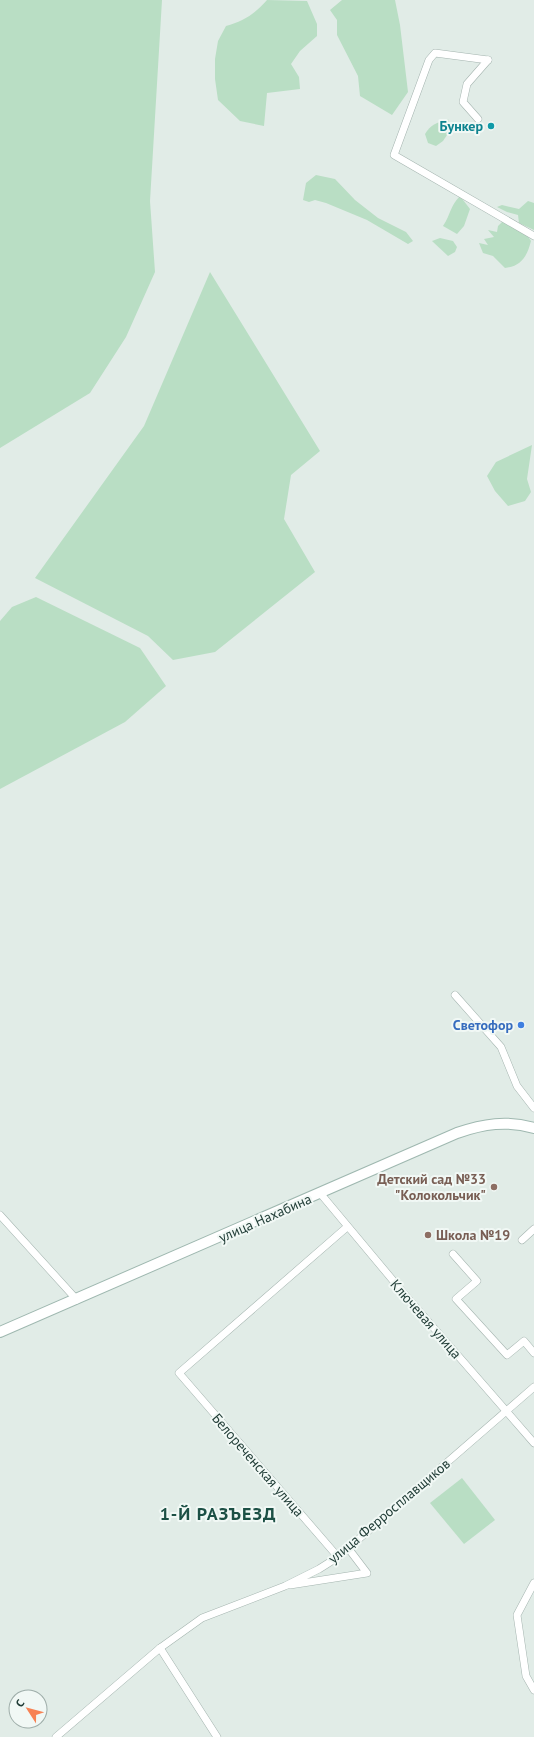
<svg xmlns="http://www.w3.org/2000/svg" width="534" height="1737" font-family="'PT Sans',sans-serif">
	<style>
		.green { fill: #b9dec4 }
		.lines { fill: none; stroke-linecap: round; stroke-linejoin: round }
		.street-casing { stroke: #a4b4af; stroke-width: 8 }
		.secondary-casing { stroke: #9fb8b0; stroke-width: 12 }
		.street { stroke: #fff; stroke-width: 7 }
		.secondary { stroke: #fff; stroke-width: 10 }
		.culture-dot { fill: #0f9aa8; stroke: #f1f8f5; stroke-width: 1.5 }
		.shop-dot { fill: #3f7fe0; stroke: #f1f8f5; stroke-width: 1.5 }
		.education-dot { fill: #8d6e63; stroke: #f1f8f5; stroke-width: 1.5 }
		.labels { text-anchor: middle; stroke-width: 4; stroke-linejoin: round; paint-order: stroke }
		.culture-label { font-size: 14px; font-weight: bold; fill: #0d838f; stroke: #f1f8f5; text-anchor: end }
		.shop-label { font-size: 14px; font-weight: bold; fill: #366cbe; stroke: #f1f8f5; text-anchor: end }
		.education-label { font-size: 14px; font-weight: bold; fill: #785e54; stroke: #f1f8f5; text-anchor: end }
		.street-label { font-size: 14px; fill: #213d37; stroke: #f1f8f5 }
		.district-label { font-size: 18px; font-weight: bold; letter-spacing: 1px; fill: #1c5045; stroke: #f1f8f5 }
	</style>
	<rect width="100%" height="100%" fill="#e1ece7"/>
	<g class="green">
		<polygon points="0,0 162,0 150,201 155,272 126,337 90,393 0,448"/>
		<path d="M267,0L307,1L317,24V36L300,51L291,64L299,77L300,89L267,93L264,126L240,121L218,100L215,79V59L218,41L226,26C243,21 255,14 267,0Z"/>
		<polygon points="342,0 395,0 400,25 408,92 392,115 360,96 358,76 337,35 337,20 330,10"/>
		<path d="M448,119L451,129L443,141L436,146L428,143L425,134C430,125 438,122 448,119Z"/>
		<polygon points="316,175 335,179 355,200 378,218 406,232 413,241 408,244 367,220 326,203 315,200 309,202 303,200 306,183"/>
		<path d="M460,196L470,209L464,226L457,234L443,226C451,214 450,206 460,196Z"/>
		<polygon points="528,201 534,203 534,230 519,223 518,215 507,212 497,207 502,205 519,209"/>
		<path d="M503,221L527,235L531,241C527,256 522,266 505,268L493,256L483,253L479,243L488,245L484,239L494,237L488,230L497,232L498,226Z"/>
		<polygon points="440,238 453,241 457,247 455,252 448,256 432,241"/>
		<polygon points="210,272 320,451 291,475 284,519 315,572 215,652 173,660 148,636 35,578 144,426"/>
		<polygon points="532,445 527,479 531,492 525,501 508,506 495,491 487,476 496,462"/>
		<polygon points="36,597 140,648 166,686 125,722 0,789 0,621 12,607"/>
		<polygon points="462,1478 495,1520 464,1544 430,1503"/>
	</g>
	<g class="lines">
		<defs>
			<g id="street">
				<polyline points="488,60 435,53 429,60 394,155 534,236"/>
				<polyline points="478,119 463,102 467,84 488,60"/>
				<polyline points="455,995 501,1047 517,1086 534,1108"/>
				<polyline points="320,1193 406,1296 534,1443"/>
				<polyline points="0,1215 77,1300"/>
				<polyline points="522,1240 534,1229"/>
				<polyline points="453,1254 477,1281 456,1299 507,1355 524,1341 534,1353"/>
				<polyline points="338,1557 179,1373 347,1227"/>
				<polyline points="534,1583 517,1615 526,1676 534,1690"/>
				<polyline points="290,1585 367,1573 348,1548"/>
				<polyline points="160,1648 217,1737"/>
				<polyline points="56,1737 160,1648 202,1618 285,1586 319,1569 338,1557 534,1387"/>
			</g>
			<path id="secondary" d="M0,1332L457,1133C483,1124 507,1120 534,1128"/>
		</defs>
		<use href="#street" class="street-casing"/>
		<use href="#secondary" class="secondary-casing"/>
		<use href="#street" class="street"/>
		<use href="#secondary" class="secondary"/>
	</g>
	<circle class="culture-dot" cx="491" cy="126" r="4"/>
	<circle class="shop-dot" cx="521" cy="1025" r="4"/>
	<g class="education-dot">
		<circle cx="494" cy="1187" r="4"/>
		<circle cx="428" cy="1235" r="4"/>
	</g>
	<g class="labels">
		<g class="culture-label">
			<text x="483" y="131">Бункер</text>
		</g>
		<g class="shop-label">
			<text x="513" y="1030">Светофор</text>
		</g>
		<g class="education-label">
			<text x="486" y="1184">Детский сад №33<tspan x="486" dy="16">"Колокольчик"</tspan></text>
			<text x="436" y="1240" text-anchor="start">Школа №19</text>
		</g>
		<g class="street-label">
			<text transform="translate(265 1218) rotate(-24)" y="5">улица Нахабина</text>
			<text transform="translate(426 1319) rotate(49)" y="5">Ключевая улица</text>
			<text transform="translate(258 1465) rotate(49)" y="5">Белореченская улица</text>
			<text transform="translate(389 1511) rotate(-40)" y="5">улица Ферросплавщиков</text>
		</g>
		<g class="district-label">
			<text x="218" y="1520">1-Й РАЗЪЕЗД</text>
		</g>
	</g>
	<g transform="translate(28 1709) rotate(306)"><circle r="19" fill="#f1f8f5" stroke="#9eada9"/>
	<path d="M0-3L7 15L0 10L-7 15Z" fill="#f78254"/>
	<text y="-6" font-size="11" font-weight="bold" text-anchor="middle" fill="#213d37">С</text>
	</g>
</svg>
